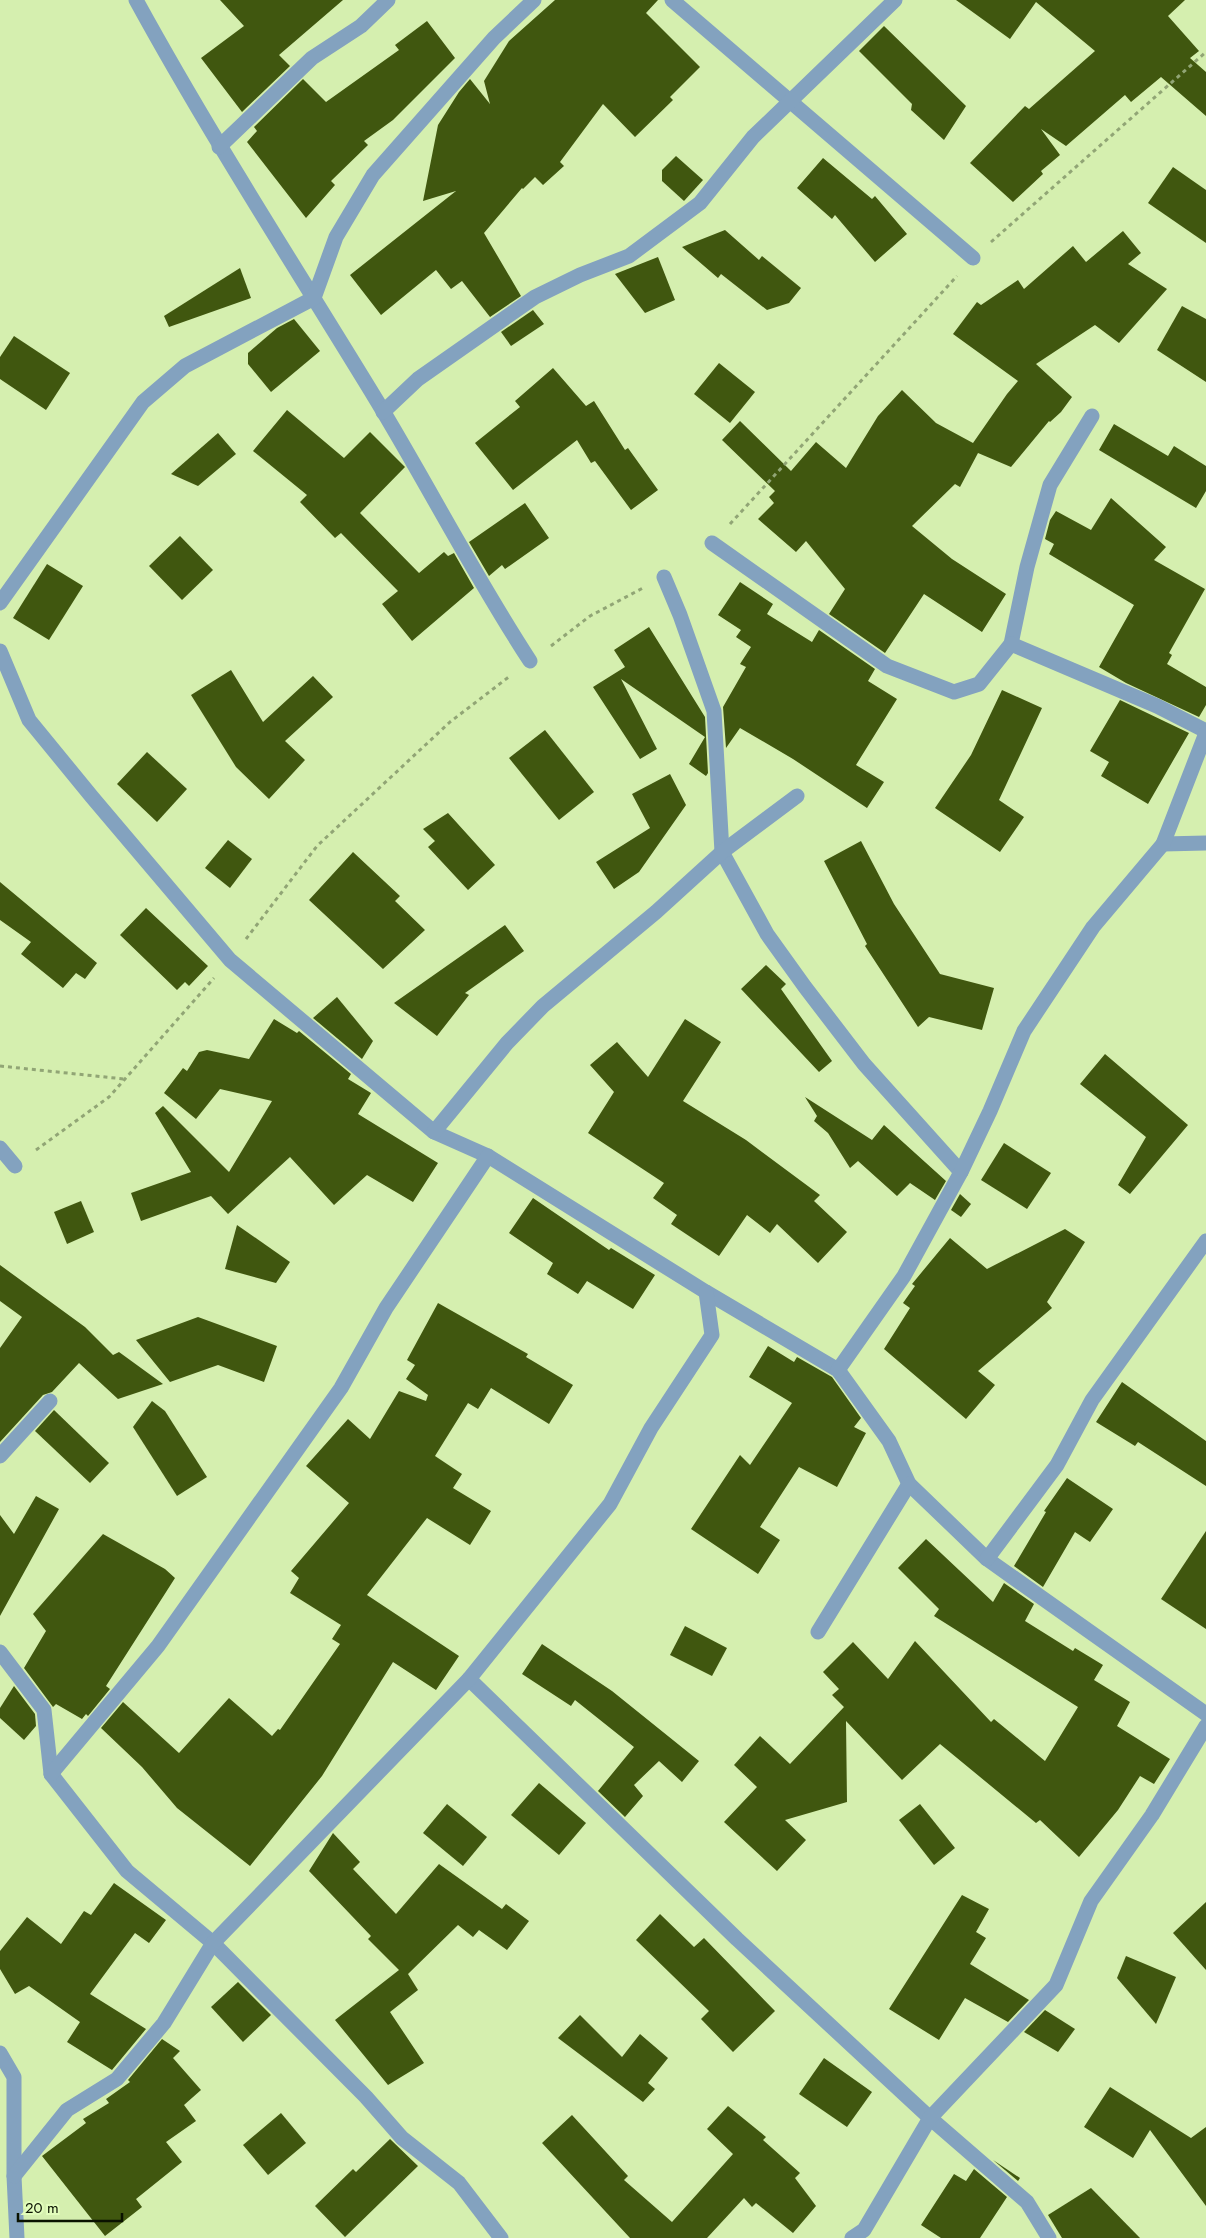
<svg xmlns="http://www.w3.org/2000/svg" width="1206" height="2238" font-family="Jost,sans-serif">
	<style>
		.building { fill: #40570f }
		.lines { fill: none; stroke-linecap: round; stroke-linejoin: round }
		.path { stroke: #91a575; stroke-width: 3; stroke-dasharray: 4 4; stroke-linecap: butt }
		.street { stroke: #83a2bf; stroke-width: 15 }
	</style>
	<rect width="100%" height="100%" fill="#d5efaf"/>
	<g class="building">
		<polygon points="220,0 343,0 279,55 290,66 242,112 201,58 244,26"/>
		<polygon points="555,0 658,0 646,13 700,67 670,97 673,100 635,137 603,104 560,162 564,166 543,185 535,177 523,189 522,188 484,233 521,296 490,317 462,281 451,289 436,270 381,315 350,275 456,191 423,201 438,125 459,92 470,79 490,104 484,81 509,41"/>
		<polygon points="956,0 1185,0 1168,16 1199,51 1190,58 1206,72 1206,116 1161,77 1131,102 1125,95 1066,146 1041,129 1060,155 1041,171 1043,174 1013,202 970,163 1025,106 1029,109 1095,51 1036,2 1010,39"/>
		<polygon points="427,21 455,58 393,120 364,141 368,145 331,181 335,185 306,218 247,142 257,131 254,127 303,79 326,102 399,50 395,45"/>
		<polygon points="884,26 966,106 944,140 911,110 912,104 859,51"/>
		<polygon points="676,156 703,180 684,201 662,181 662,170"/>
		<polygon points="823,158 872,199 875,196 907,234 875,262 835,215 832,219 797,188"/>
		<polygon points="1173,167 1206,190 1206,243 1148,203"/>
		<polygon points="725,230 759,260 762,256 801,288 789,303 767,310 721,274 718,278 682,247"/>
		<polygon points="1123,231 1141,253 1128,264 1167,289 1119,343 1095,325 1036,364 1072,397 1061,412 1050,422 1049,421 1011,467 978,453 960,487 955,484 912,526 952,559 1006,594 982,632 924,594 885,653 829,614 845,589 806,541 796,552 758,519 774,503 769,497 775,491 722,440 740,421 791,471 816,442 846,468 878,416 902,390 936,423 973,443 1007,394 1018,381 953,334 977,302 981,305 1018,280 1024,289 1073,246 1086,262"/>
		<polygon points="658,257 675,300 645,313 615,274"/>
		<polygon points="240,268 251,298 169,327 164,316"/>
		<polygon points="1182,306 1206,319 1206,382 1157,350"/>
		<polygon points="533,310 544,324 511,346 501,332"/>
		<polygon points="294,319 320,351 271,392 248,364 248,353 277,328"/>
		<polygon points="14,336 70,373 46,410 0,379 0,357"/>
		<polygon points="719,363 755,392 730,423 694,394"/>
		<polygon points="553,368 586,406 594,401 625,450 628,448 658,490 631,510 595,461 591,463 577,440 513,490 475,443 520,407 515,401"/>
		<polygon points="287,410 344,458 370,432 405,467 360,513 419,573 444,552 448,556 454,553 474,588 412,641 382,604 398,591 341,533 335,538 300,502 307,495 253,451"/>
		<polygon points="1114,424 1168,456 1174,446 1206,466 1206,491 1196,508 1099,450"/>
		<polygon points="218,433 236,454 198,486 171,474"/>
		<polygon points="1111,498 1166,547 1154,560 1205,589 1169,653 1172,655 1167,664 1206,687 1206,705 1199,717 1126,683 1099,667 1134,605 1049,554 1054,544 1045,539 1050,520 1056,511 1091,530"/>
		<polygon points="525,503 549,538 505,569 502,565 489,576 469,542"/>
		<polygon points="180,536 213,570 182,600 149,566"/>
		<polygon points="47,564 83,586 49,640 13,618"/>
		<polygon points="740,582 773,604 767,614 812,642 819,630 875,669 868,681 897,699 856,765 884,782 867,808 793,759 740,728 726,748 723,707 746,667 740,664 751,647 736,637 741,630 718,615"/>
		<polygon points="649,627 705,717 708,773 706,776 689,764 705,737 621,679 657,749 640,759 593,687 625,667 614,650"/>
		<polygon points="231,670 263,722 313,676 333,697 285,741 305,760 269,799 236,767 191,695"/>
		<polygon points="1002,690 1042,708 999,800 1024,817 1000,852 935,808 971,755"/>
		<polygon points="1120,700 1189,733 1148,804 1101,776 1109,762 1090,751"/>
		<polygon points="545,730 594,792 559,820 509,758"/>
		<polygon points="147,752 187,789 157,822 117,784"/>
		<polygon points="670,774 686,805 639,872 614,889 596,862 650,828 632,794"/>
		<polygon points="448,813 495,865 468,890 428,847 435,841 423,829"/>
		<polygon points="228,840 252,859 230,888 205,868"/>
		<polygon points="861,841 894,904 940,974 994,988 982,1030 929,1017 918,1027 865,946 867,944 824,861"/>
		<polygon points="353,852 400,896 395,901 425,930 383,969 309,900"/>
		<polygon points="0,882 97,963 85,979 76,973 63,988 21,954 31,942 0,920"/>
		<polygon points="146,908 208,966 189,986 185,982 177,990 120,935"/>
		<polygon points="505,925 524,951 465,993 469,995 437,1036 394,1003"/>
		<polygon points="766,965 786,984 781,989 832,1061 819,1072 741,989"/>
		<polygon points="337,997 373,1041 362,1059 313,1018"/>
		<polygon points="274,1019 297,1033 299,1031 351,1074 348,1079 371,1093 358,1114 438,1163 413,1202 367,1175 334,1205 290,1157 228,1214 211,1196 141,1221 131,1193 191,1172 155,1113 163,1106 229,1172 272,1101 220,1089 196,1119 164,1093 183,1068 187,1071 199,1052 207,1050 249,1059"/>
		<polygon points="685,1019 721,1042 683,1101 746,1140 820,1195 814,1201 847,1232 818,1263 777,1224 770,1233 747,1215 719,1256 671,1224 677,1215 653,1198 664,1183 588,1133 614,1092 590,1065 617,1042 648,1077"/>
		<polygon points="1105,1054 1188,1125 1130,1194 1118,1185 1146,1137 1080,1084"/>
		<polygon points="805,1097 872,1140 884,1125 946,1181 935,1200 910,1183 897,1196 858,1161 850,1168 828,1133 814,1121 817,1116"/>
		<polygon points="1004,1143 1051,1173 1027,1209 981,1180"/>
		<polygon points="960,1194 971,1204 961,1217 951,1210"/>
		<polygon points="533,1198 609,1250 611,1248 655,1275 633,1309 587,1281 578,1294 547,1274 553,1263 509,1233"/>
		<polygon points="81,1201 94,1232 67,1244 54,1212"/>
		<polygon points="237,1225 290,1262 276,1283 225,1269"/>
		<polygon points="1065,1229 1085,1242 1047,1302 1052,1308 978,1371 995,1385 966,1419 884,1349 910,1308 903,1303 915,1286 912,1284 950,1238 987,1269"/>
		<polygon points="0,1265 85,1327 113,1355 119,1352 163,1384 118,1399 79,1363 52,1392 43,1395 0,1442 0,1348 22,1317 0,1301"/>
		<polygon points="438,1303 528,1354 526,1357 573,1385 549,1424 491,1388 478,1409 468,1403 435,1456 462,1474 453,1488 491,1511 470,1545 427,1518 367,1595 459,1656 436,1690 393,1662 322,1776 250,1866 177,1808 142,1767 101,1728 123,1702 179,1753 229,1698 272,1736 278,1729 280,1730 340,1644 332,1639 341,1625 290,1593 299,1578 291,1571 349,1503 306,1466 348,1419 370,1439 399,1391 426,1401 428,1395 406,1379 415,1365 407,1360"/>
		<polygon points="198,1317 277,1346 264,1382 218,1365 170,1382 136,1340"/>
		<polygon points="768,1346 794,1362 797,1357 832,1377 861,1418 854,1427 866,1433 837,1487 799,1467 760,1527 780,1540 758,1574 691,1529 740,1455 750,1465 792,1403 749,1377"/>
		<polygon points="1122,1382 1206,1441 1206,1486 1138,1442 1135,1446 1096,1422"/>
		<polygon points="152,1401 165,1411 207,1477 177,1496 133,1427"/>
		<polygon points="54,1410 109,1463 90,1483 35,1431"/>
		<polygon points="1067,1478 1113,1509 1090,1542 1075,1532 1043,1587 1014,1566 1046,1512 1044,1511"/>
		<polygon points="36,1496 59,1509 0,1616 0,1515 14,1534"/>
		<polygon points="1206,1531 1206,1629 1161,1599"/>
		<polygon points="103,1534 165,1569 175,1578 106,1686 110,1689 88,1716 86,1714 82,1719 56,1704 53,1707 24,1668 46,1631 33,1614"/>
		<polygon points="926,1539 993,1602 1004,1583 1034,1604 1025,1621 1073,1651 1075,1648 1103,1665 1094,1680 1130,1702 1117,1726 1170,1759 1154,1784 1140,1776 1118,1810 1079,1857 1040,1820 1036,1823 940,1744 902,1780 846,1721 847,1802 785,1820 806,1840 777,1871 724,1822 757,1787 734,1765 760,1736 790,1764 844,1707 832,1695 839,1689 823,1672 853,1642 888,1679 915,1641 991,1722 994,1719 1045,1761 1078,1707 934,1616 939,1609 898,1568"/>
		<polygon points="685,1626 727,1648 712,1676 670,1655"/>
		<polygon points="542,1644 612,1691 699,1761 682,1782 659,1761 634,1785 643,1796 625,1817 598,1791 634,1747 575,1700 571,1706 522,1674"/>
		<polygon points="14,1686 35,1714 36,1726 24,1740 0,1718 0,1708"/>
		<polygon points="539,1783 586,1823 559,1855 511,1815"/>
		<polygon points="447,1804 487,1837 463,1866 423,1833"/>
		<polygon points="920,1804 955,1848 934,1865 899,1820"/>
		<polygon points="333,1833 360,1862 353,1869 396,1914 439,1864 502,1909 506,1904 529,1921 507,1950 479,1930 473,1937 458,1925 408,1974 418,1990 390,2012 424,2063 388,2085 335,2020 399,1970 368,1939 371,1936 309,1871"/>
		<polygon points="114,1883 166,1920 149,1943 135,1933 90,1994 146,2029 112,2070 67,2042 80,2022 29,1986 15,1994 0,1969 0,1951 27,1917 61,1944 84,1911 91,1915"/>
		<polygon points="962,1895 989,1909 976,1932 986,1938 970,1964 1029,2000 1008,2022 965,1998 939,2040 889,2009"/>
		<polygon points="1206,1902 1206,1970 1173,1933"/>
		<polygon points="660,1914 694,1947 704,1938 775,2011 733,2052 701,2019 709,2011 636,1940"/>
		<polygon points="1126,1956 1176,1977 1156,2024 1117,1978"/>
		<polygon points="238,1982 271,2015 243,2042 211,2007"/>
		<polygon points="1045,2010 1075,2029 1058,2052 1024,2032"/>
		<polygon points="580,2015 622,2057 640,2034 668,2058 648,2083 655,2089 643,2102 558,2038"/>
		<polygon points="162,2039 180,2051 173,2058 201,2090 184,2105 196,2121 166,2142 182,2162 136,2199 142,2207 105,2236 42,2156 86,2123 83,2119 109,2103 106,2099 130,2082 128,2080"/>
		<polygon points="824,2058 872,2092 847,2127 799,2094"/>
		<polygon points="1110,2087 1191,2138 1206,2127 1206,2206 1150,2130 1133,2158 1084,2127"/>
		<polygon points="728,2106 766,2137 763,2140 800,2173 795,2178 816,2206 793,2233 756,2203 752,2207 744,2198 707,2238 630,2238 542,2143 572,2115 628,2176 624,2180 672,2222 733,2154 707,2129"/>
		<polygon points="281,2113 306,2143 268,2175 243,2145"/>
		<polygon points="390,2139 418,2166 345,2237 315,2206 353,2169 356,2172"/>
		<polygon points="993,2160 1020,2178 1018,2181"/>
		<polygon points="974,2169 1007,2197 980,2238 941,2238 921,2225 954,2174 966,2181"/>
		<polygon points="1091,2188 1140,2238 1062,2238 1048,2215"/>
	</g>
	<g class="lines">
		<g class="path">
			<polyline points="991,242 1206,52"/>
			<polyline points="730,524 957,276"/>
			<polyline points="551,646 590,616 643,588"/>
			<polyline points="246,939 317,846 450,722 510,676"/>
			<polyline points="0,1066 124,1079"/>
			<polyline points="36,1150 109,1097 214,978"/>
		</g>
		<g class="street">
			<path d="M136,0C211,137 296,268 377,401C429,487 475,577 530,661"/>
			<polyline points="672,0 973,258"/>
			<polyline points="219,147 312,58 361,26 388,0"/>
			<polyline points="383,412 418,379 535,297 580,275 629,256 700,203 753,137 895,0"/>
			<polyline points="712,543 887,666 954,692 979,684 1011,644 1027,567 1050,485 1092,416"/>
			<polyline points="664,577 680,615 714,711 722,852 767,934 805,987 864,1064 961,1172"/>
			<polyline points="0,603 143,402 185,366 314,298 336,237 373,175 494,38 534,0"/>
			<polyline points="1011,644 1157,706 1206,731"/>
			<polyline points="0,651 29,720 92,797 230,960 434,1132 488,1156 706,1292 838,1370 889,1441 909,1484 987,1559 1206,1714"/>
			<polyline points="1163,844 1206,843"/>
			<polyline points="434,1132 507,1043 543,1006 656,912 722,852 797,796"/>
			<polyline points="0,1148 15,1166"/>
			<polyline points="838,1370 904,1276 961,1172 990,1111 1024,1031 1093,927 1163,844 1206,733"/>
			<polyline points="0,1456 50,1401"/>
			<polyline points="987,1559 1057,1465 1092,1400 1206,1241"/>
			<polyline points="818,1632 909,1484"/>
			<polyline points="0,1652 44,1710 51,1774 127,1871 213,1943 366,2097 402,2138 459,2183 501,2238"/>
			<polyline points="469,1679 737,1939 930,2118 1027,2202 1049,2238"/>
			<polyline points="51,1774 158,1646 341,1388 386,1308 488,1156"/>
			<polyline points="0,2053 14,2077 14,2176 17,2238"/>
			<polyline points="14,2176 67,2110 117,2079 164,2023 213,1943 469,1679 610,1504 651,1428 712,1335 706,1292"/>
			<polyline points="852,2238 864,2230 930,2118 1056,1985 1091,1901 1152,1815 1206,1726"/>
		</g>
	</g>
	<path d="M18 2213v8h104v-8" fill="none" stroke="#0a1200" stroke-width="2.5"/>
	<text x="25" y="2213" font-size="15" fill="#0a1200" stroke="#e2fdbc" stroke-width="4" paint-order="stroke">20 m</text>
</svg>
